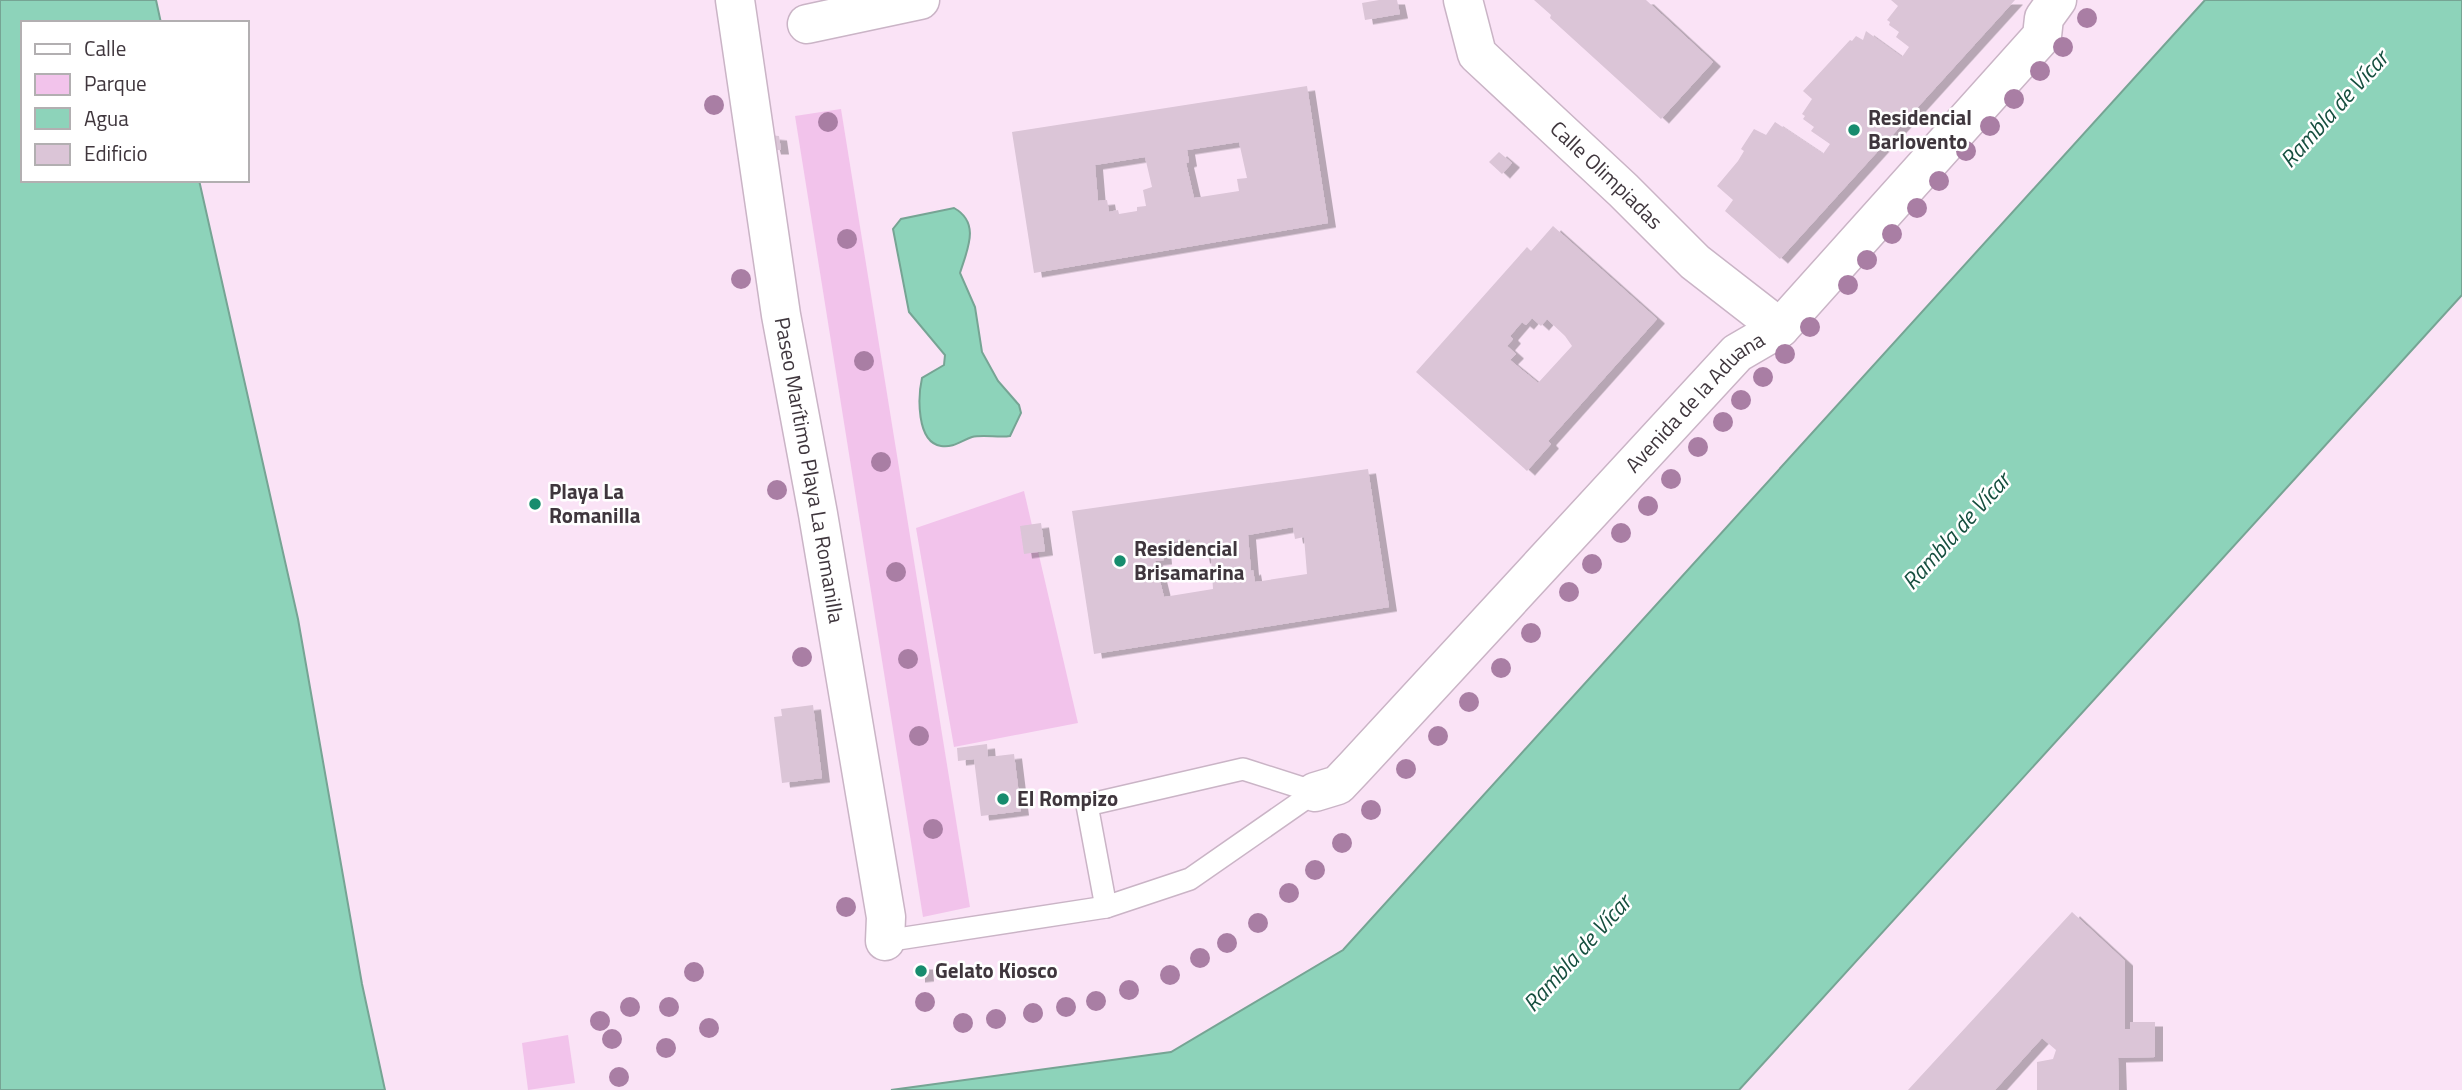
<svg xmlns="http://www.w3.org/2000/svg" width="2462" height="1090" font-family="'Titillium Web',sans-serif">
	<style>
		.green { fill: #f2c3eb }
		.water { fill: #8dd3ba; stroke: #76a494; stroke-width: 2 }
		.building { fill: #dbc5d7; fill-rule: evenodd; filter: url(#shadow) }
		.lines { fill: none; stroke-linecap: round; stroke-linejoin: round }
		.lane-casing { stroke: #cab4c6; stroke-width: 24 }
		.street-casing { stroke: #cab4c6; stroke-width: 41 }
		.lane { stroke: #fff; stroke-width: 21 }
		.street { stroke: #fff; stroke-width: 38 }
		.tree { fill: #a97ea4 }
		.poi-dot { fill: #178c6e; stroke: #fff; stroke-width: 2.5 }
		.labels { text-anchor: middle; stroke-width: 5; stroke-linejoin: round; paint-order: stroke }
		.poi-label { font-size: 21px; font-weight: bold; fill: #3f363d; stroke: #fff; text-anchor: start }
		.street-label { font-size: 21px; fill: #3f363d; stroke: #fff }
		.water-label { font-size: 23px; font-style: italic; fill: #164f3f; stroke: #fff }
	</style>
	<defs>
		<filter id="shadow"><feDropShadow dx="8" dy="4.5" stdDeviation="0" flood-color="#0004"/></filter>
	</defs>
	<rect width="100%" height="100%" fill="#fae3f6"/>
	<g class="green">
		<polygon points="841,109 970,907 923,917 795,116"/>
		<polygon points="1024,491 1078,723 954,747 916,528"/>
		<polygon points="568,1035 575,1083 528,1090 522,1043"/>
	</g>
	<g class="water">
		<polygon points="0,0 156,0 161,23 23,23 23,180 199,180 298,619 362,984 385,1090 0,1090"/>
		<polygon points="2205,0 2462,0 2462,295 1739,1090 891,1090 1171,1052 1343,950"/>
		<path d="M954,208C981,223 967,250 960,273L975,307L982,352L998,381L1019,405L1021,413L1010,436C999,438 983,434 972,437C961,441 953,448 941,446C916,442 918,396 922,378L944,365L945,355L909,312L893,229L901,219Z"/>
	</g>
	<g class="building">
		<polygon points="1379,0 1397,0 1400,14 1365,20 1362,3"/>
		<polygon points="1534,0 1646,0 1713,62 1661,119 1550,18 1551,15"/>
		<polygon points="1891,0 2015,0 1780,259 1725,211 1733,200 1717,186 1738,161 1744,151 1741,149 1754,129 1766,135 1775,122 1823,154 1830,144 1811,131 1814,127 1803,119 1805,116 1802,114 1812,99 1803,91 1850,40 1852,41 1856,36 1863,40 1866,31 1902,57 1909,47 1896,37 1899,32 1889,25 1890,22 1887,20 1898,6"/>
		<path d="M1307,86L1328,223L1034,273L1012,132ZM1239,142L1247,178L1237,179L1239,191L1194,198L1186,163L1189,162L1187,150ZM1145,157L1152,187L1143,190L1146,206L1137,207V211L1119,214L1118,210L1109,212L1107,200L1098,201L1095,165Z"/>
		<polygon points="769,135 779,136 781,150 773,150"/>
		<polygon points="1499,152 1512,163 1502,174 1489,162"/>
		<path d="M1553,226L1657,319L1548,441L1551,444L1527,471L1416,372L1527,247L1531,251ZM1532,318L1541,326L1547,319L1565,336L1572,346L1538,383L1510,360L1516,354L1507,346L1513,339L1510,336L1522,322L1526,325Z"/>
		<path d="M1368,469L1389,607L1094,654L1072,511ZM1293,527L1295,539L1304,537L1307,574L1255,582L1253,570L1251,571L1248,535ZM1190,539V544L1199,542L1202,559L1211,557L1213,589L1164,597L1155,561L1164,560L1163,548L1172,546L1171,542Z"/>
		<polygon points="1041,523 1045,551 1024,554 1020,526"/>
		<polygon points="813,705 822,778 782,783 774,717 782,716 781,709"/>
		<polygon points="987,744 988,757 1014,754 1021,811 981,816 974,759 958,761 957,748"/>
		<polygon points="2072,912 2125,961 2125,1029 2130,1029 2130,1022 2155,1022 2155,1057 2118,1058 2119,1090 2037,1090 2037,1062 2053,1059 2056,1050 2042,1038 1995,1090 1908,1090"/>
		<polygon points="917,965 925,965 926,977 917,978"/>
	</g>
	<g class="lines">
		<defs>
			<g id="lane">
				<polyline points="1106,907 1087,805 1243,769 1315,792"/>
				<polyline points="885,941 1106,907 1190,879 1315,792"/>
			</g>
			<g id="street">
				<path id="s1" d="M735,0L781,315L818,514L886,917L885,941"/>
				<path id="s2" d="M1463,0L1477,54L1623,190L1695,262L1780,328"/>
				<polyline points="807,24 920,0"/>
				<path id="s3" d="M1315,792L1338,785L1355,767L1737,353L1780,328L2042,36L2044,18L2057,0"/>
			</g>
		</defs>
		<use href="#lane" class="lane-casing"/>
		<use href="#street" class="street-casing"/>
		<use href="#lane" class="lane"/>
		<use href="#street" class="street"/>
	</g>
	<g class="tree">
		<circle cx="2087" cy="18" r="10"/>
		<circle cx="2063" cy="47" r="10"/>
		<circle cx="2040" cy="71" r="10"/>
		<circle cx="2014" cy="99" r="10"/>
		<circle cx="714" cy="105" r="10"/>
		<circle cx="828" cy="122" r="10"/>
		<circle cx="1990" cy="126" r="10"/>
		<circle cx="1966" cy="151" r="10"/>
		<circle cx="1939" cy="181" r="10"/>
		<circle cx="1917" cy="208" r="10"/>
		<circle cx="1892" cy="234" r="10"/>
		<circle cx="847" cy="239" r="10"/>
		<circle cx="1867" cy="260" r="10"/>
		<circle cx="741" cy="279" r="10"/>
		<circle cx="1848" cy="285" r="10"/>
		<circle cx="1810" cy="327" r="10"/>
		<circle cx="1785" cy="354" r="10"/>
		<circle cx="864" cy="361" r="10"/>
		<circle cx="1763" cy="377" r="10"/>
		<circle cx="1741" cy="400" r="10"/>
		<circle cx="1723" cy="422" r="10"/>
		<circle cx="1698" cy="447" r="10"/>
		<circle cx="881" cy="462" r="10"/>
		<circle cx="1671" cy="479" r="10"/>
		<circle cx="777" cy="490" r="10"/>
		<circle cx="1648" cy="506" r="10"/>
		<circle cx="1621" cy="533" r="10"/>
		<circle cx="1592" cy="564" r="10"/>
		<circle cx="896" cy="572" r="10"/>
		<circle cx="1569" cy="592" r="10"/>
		<circle cx="1531" cy="633" r="10"/>
		<circle cx="802" cy="657" r="10"/>
		<circle cx="908" cy="659" r="10"/>
		<circle cx="1501" cy="668" r="10"/>
		<circle cx="1469" cy="702" r="10"/>
		<circle cx="919" cy="736" r="10"/>
		<circle cx="1438" cy="736" r="10"/>
		<circle cx="1406" cy="769" r="10"/>
		<circle cx="1371" cy="810" r="10"/>
		<circle cx="933" cy="829" r="10"/>
		<circle cx="1342" cy="843" r="10"/>
		<circle cx="1315" cy="870" r="10"/>
		<circle cx="1289" cy="893" r="10"/>
		<circle cx="846" cy="907" r="10"/>
		<circle cx="1258" cy="923" r="10"/>
		<circle cx="1227" cy="943" r="10"/>
		<circle cx="1200" cy="958" r="10"/>
		<circle cx="694" cy="972" r="10"/>
		<circle cx="1170" cy="975" r="10"/>
		<circle cx="1129" cy="990" r="10"/>
		<circle cx="1096" cy="1001" r="10"/>
		<circle cx="925" cy="1002" r="10"/>
		<circle cx="630" cy="1007" r="10"/>
		<circle cx="669" cy="1007" r="10"/>
		<circle cx="1066" cy="1007" r="10"/>
		<circle cx="1033" cy="1013" r="10"/>
		<circle cx="996" cy="1019" r="10"/>
		<circle cx="600" cy="1021" r="10"/>
		<circle cx="963" cy="1023" r="10"/>
		<circle cx="709" cy="1028" r="10"/>
		<circle cx="612" cy="1039" r="10"/>
		<circle cx="666" cy="1048" r="10"/>
		<circle cx="619" cy="1077" r="10"/>
	</g>
	<g class="poi-dot">
		<circle cx="1854" cy="130" r="7"/>
		<circle cx="535" cy="504" r="7"/>
		<circle cx="1120" cy="561" r="7"/>
		<circle cx="1003" cy="799" r="7"/>
		<circle cx="921" cy="971" r="7"/>
	</g>
	<g class="labels">
		<g class="poi-label">
			<text x="1868" y="125">Residencial<tspan x="1868" dy="24">Barlovento</tspan></text>
			<text x="549" y="499">Playa La<tspan x="549" dy="24">Romanilla</tspan></text>
			<text x="1134" y="556">Residencial<tspan x="1134" dy="24">Brisamarina</tspan></text>
			<text x="1017" y="806">El Rompizo</text>
			<text x="935" y="978">Gelato Kiosco</text>
		</g>
		<g class="street-label">
			<text dy="7" stroke="none"><textPath href="#s2" startOffset="233">Calle Olimpiadas</textPath></text>
			<text dy="7" stroke="none"><textPath href="#s3" startOffset="548">Avenida de la Aduana</textPath></text>
			<text dy="7" stroke="none"><textPath href="#s1" startOffset="476">Paseo Marítimo Playa La Romanilla</textPath></text>
		</g>
		<g class="water-label">
			<text transform="translate(2334 109) rotate(-48)" y="8">Rambla de Vícar</text>
			<text transform="translate(1956 531) rotate(-48)" y="8">Rambla de Vícar</text>
			<text transform="translate(1577 953) rotate(-48)" y="8">Rambla de Vícar</text>
		</g>
	</g>
	<rect x="21" y="21" width="228" height="161" fill="#ffffff" stroke="#b2afb1" stroke-width="2"/>
	<rect x="35" y="44" width="35" height="10" fill="#ffffff" stroke="#b2afb1" stroke-width="2"/>
	<text x="84" y="56" font-size="21" fill="#3f363d">Calle</text>
	<rect x="35" y="74" width="35" height="21" fill="#f2c3eb" stroke="#b2afb1" stroke-width="2"/>
	<text x="84" y="91" font-size="21" fill="#3f363d">Parque</text>
	<rect x="35" y="108" width="35" height="21" fill="#8dd3ba" stroke="#b2afb1" stroke-width="2"/>
	<text x="84" y="126" font-size="21" fill="#3f363d">Agua</text>
	<rect x="35" y="144" width="35" height="21" fill="#dbc5d7" stroke="#b2afb1" stroke-width="2"/>
	<text x="84" y="161" font-size="21" fill="#3f363d">Edificio</text>
</svg>
